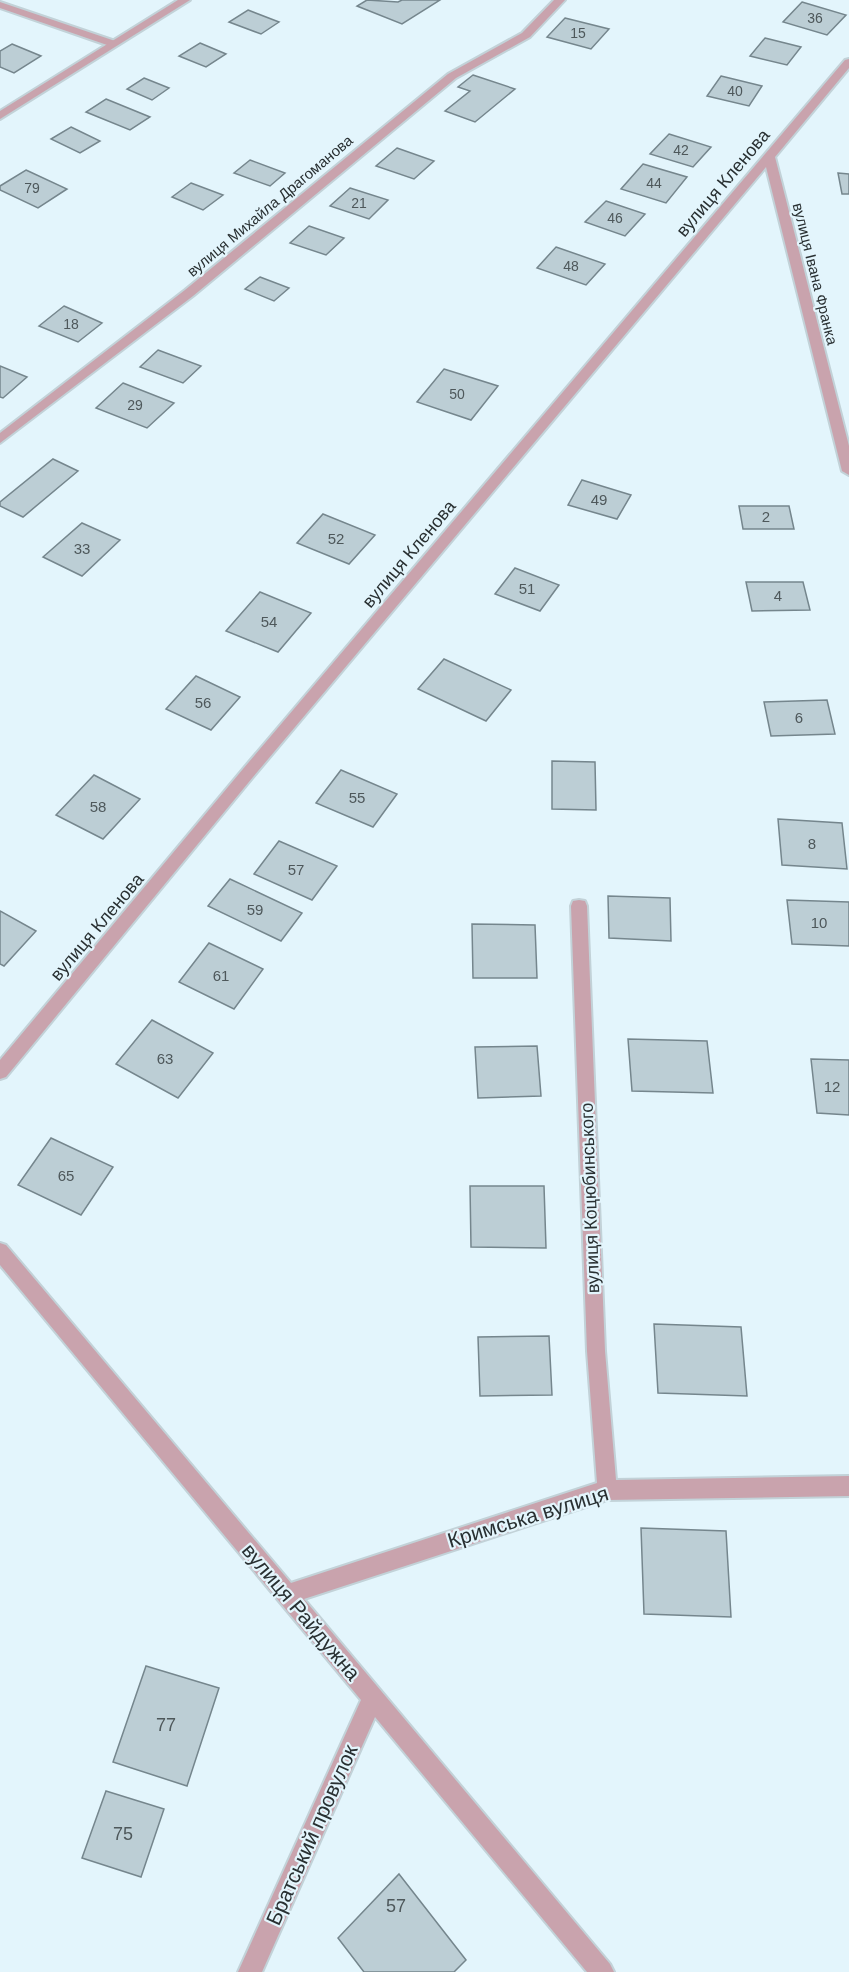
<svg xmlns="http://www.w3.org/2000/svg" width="849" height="1972" font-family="Arial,sans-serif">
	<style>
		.building { fill: #bcced5; stroke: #75868d; stroke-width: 1.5 }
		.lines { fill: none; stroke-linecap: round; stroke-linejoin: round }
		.minor-casing { stroke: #c2d2d8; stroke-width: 4 }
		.tertiary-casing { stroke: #c2d2d8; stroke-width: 4 }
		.minor { fill: #c9a3ad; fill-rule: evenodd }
		.tertiary { fill: #c9a3ad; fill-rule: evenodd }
		.labels { text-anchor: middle; stroke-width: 4.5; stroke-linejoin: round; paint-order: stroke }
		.far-number-label { font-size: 14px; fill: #4e585b }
		.far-street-label { font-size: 15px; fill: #293032; stroke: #e3f5fc }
		.number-label { font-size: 15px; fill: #4e585b }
		.street-label { font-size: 18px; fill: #293032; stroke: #e3f5fc }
		.near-number-label { font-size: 18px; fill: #4e585b }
		.near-street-label { font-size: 21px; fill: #293032; stroke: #e3f5fc }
	</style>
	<rect width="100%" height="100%" fill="#e3f5fc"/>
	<g class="building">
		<polygon points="367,0 398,2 402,0 440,0 402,24 357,6"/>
		<polygon points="802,2 846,15 827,35 783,22"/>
		<polygon points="248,10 279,22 261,34 229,22"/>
		<polygon points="565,18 609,29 591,49 547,37"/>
		<polygon points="765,38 801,47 787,65 750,56"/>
		<polygon points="200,43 226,54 206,67 179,56"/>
		<polygon points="12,44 41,56 14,73 0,67 0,51"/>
		<polygon points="473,75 515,89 475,122 445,111 470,91 458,87"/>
		<polygon points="721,76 762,86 749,106 707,96"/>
		<polygon points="144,78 169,88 152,100 127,89"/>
		<polygon points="106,99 150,117 130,130 86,112"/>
		<polygon points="71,127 100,141 80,153 51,139"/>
		<polygon points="669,134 711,147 693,167 650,154"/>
		<polygon points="397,148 434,161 414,179 376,166"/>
		<polygon points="250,160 285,173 270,186 234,173"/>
		<polygon points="643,164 687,177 666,203 621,189"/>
		<polygon points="26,170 67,189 38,208 0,190 0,186"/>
		<polygon points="838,173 849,174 849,194 842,194"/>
		<polygon points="191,183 223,195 203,210 172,197"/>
		<polygon points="350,188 388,200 369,219 330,206"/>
		<polygon points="606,201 645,214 625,236 585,222"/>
		<polygon points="309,226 344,238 326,255 290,243"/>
		<polygon points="556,247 605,264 586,285 537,268"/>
		<polygon points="260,277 289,288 274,301 245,289"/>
		<polygon points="64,306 102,323 78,342 39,326"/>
		<polygon points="158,350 201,366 183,383 140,367"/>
		<polygon points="0,366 27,377 3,398 0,397"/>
		<polygon points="444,369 498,386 471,420 417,402"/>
		<polygon points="123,383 174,403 147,428 96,408"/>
		<polygon points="53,459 78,471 23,517 0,506 0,502"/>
		<polygon points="582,480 631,495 617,519 568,505"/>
		<polygon points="739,506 789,506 794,529 743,529"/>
		<polygon points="323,514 375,535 349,564 297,543"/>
		<polygon points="82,523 120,540 82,576 43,557"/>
		<polygon points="515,568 559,585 540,611 495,594"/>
		<polygon points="746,582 803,582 810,610 752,611"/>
		<polygon points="260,592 311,613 278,652 226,631"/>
		<polygon points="444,659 511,690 486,721 418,689"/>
		<polygon points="196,676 240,697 211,730 166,709"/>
		<polygon points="827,700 835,734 771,736 764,702"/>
		<polygon points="552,761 595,762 596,810 552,809"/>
		<polygon points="341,770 397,794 373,827 316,803"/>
		<polygon points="94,775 140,799 103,839 56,815"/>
		<polygon points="778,819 842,823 847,869 782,865"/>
		<polygon points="279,841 337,866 312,900 254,874"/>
		<polygon points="230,879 302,913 281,941 208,906"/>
		<polygon points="608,896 670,898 671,941 609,938"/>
		<polygon points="787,900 849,902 849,946 792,944"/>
		<polygon points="0,911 36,931 4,966 0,964"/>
		<polygon points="472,924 535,925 537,978 473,978"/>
		<polygon points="209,943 263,969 234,1009 179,982"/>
		<polygon points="152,1020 213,1053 178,1098 116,1064"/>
		<polygon points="628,1039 707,1041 713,1093 632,1091"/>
		<polygon points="537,1046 541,1096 478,1098 475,1047"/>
		<polygon points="811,1059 849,1060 849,1115 817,1113"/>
		<polygon points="51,1138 113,1167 81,1215 18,1185"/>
		<polygon points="470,1186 544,1186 546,1248 471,1247"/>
		<polygon points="654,1324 741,1327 747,1396 658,1393"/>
		<polygon points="549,1336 552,1395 480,1396 478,1337"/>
		<polygon points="641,1528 726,1531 731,1617 644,1614"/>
		<polygon points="146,1666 219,1688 187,1786 113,1762"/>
		<polygon points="106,1791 164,1809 141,1877 82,1858"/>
		<polygon points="399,1874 466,1960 454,1972 364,1972 338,1938"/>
	</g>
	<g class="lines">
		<defs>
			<g id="minor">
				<polygon points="554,0 565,0 530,37 456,78 193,296 0,443 0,433 185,290 448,74 522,33"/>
				<polygon points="0,2 118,42 119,44 110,46 0,8"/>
				<polygon points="849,59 849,68 775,157 849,446 849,475 842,471 766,167 253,777 6,1077 0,1079 0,1060 243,769 765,154 845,60"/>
				<polygon points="579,900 585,901 587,906 605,1351 616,1480 849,1476 849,1496 607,1500 304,1599 610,1964 614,1972 587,1972 375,1717 262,1972 238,1972 361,1700 0,1265 0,1243 6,1245 291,1583 597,1483 587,1351 571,906 573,901"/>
			</g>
			<polygon id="tertiary" points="178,0 190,0 0,119 0,111"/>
		</defs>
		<use href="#minor" class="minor-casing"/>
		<use href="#tertiary" class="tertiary-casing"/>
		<use href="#minor" class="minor"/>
		<use href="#tertiary" class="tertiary"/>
	</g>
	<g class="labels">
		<g class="far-number-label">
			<text x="815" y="23">36</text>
			<text x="578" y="38">15</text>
			<text x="735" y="96">40</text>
			<text x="681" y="155">42</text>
			<text x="654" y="188">44</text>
			<text x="32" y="193">79</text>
			<text x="359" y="208">21</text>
			<text x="615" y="223">46</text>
			<text x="571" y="271">48</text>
			<text x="71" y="329">18</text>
			<text x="457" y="399">50</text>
			<text x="135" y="410">29</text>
		</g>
		<g class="far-street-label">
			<text transform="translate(270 206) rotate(-40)" y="5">вулиця Михайла Драгоманова</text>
			<text transform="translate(815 274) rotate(76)" y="5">вулиця Івана Франка</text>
		</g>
		<g class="number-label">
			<text x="599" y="505">49</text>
			<text x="766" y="522">2</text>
			<text x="336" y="544">52</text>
			<text x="82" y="554">33</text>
			<text x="527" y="594">51</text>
			<text x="778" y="601">4</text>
			<text x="269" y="627">54</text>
			<text x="203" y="708">56</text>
			<text x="799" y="723">6</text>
			<text x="357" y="803">55</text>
			<text x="98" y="812">58</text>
			<text x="812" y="849">8</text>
			<text x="296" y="875">57</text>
			<text x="255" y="915">59</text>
			<text x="819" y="928">10</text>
			<text x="221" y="981">61</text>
			<text x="165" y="1064">63</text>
			<text x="832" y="1092">12</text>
			<text x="66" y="1181">65</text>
		</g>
		<g class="street-label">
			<text transform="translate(723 183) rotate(-50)" y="6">вулиця Кленова</text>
			<text transform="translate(409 554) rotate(-50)" y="6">вулиця Кленова</text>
			<text transform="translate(97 927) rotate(-50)" y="6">вулиця Кленова</text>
			<text transform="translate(590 1198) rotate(-92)" y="6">вулиця Коцюбинського</text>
		</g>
		<g class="near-number-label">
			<text x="166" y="1731">77</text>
			<text x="123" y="1840">75</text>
			<text x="396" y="1912">57</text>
		</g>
		<g class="near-street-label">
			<text transform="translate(528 1517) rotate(-17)" y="7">Кримська вулиця</text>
			<text transform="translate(301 1612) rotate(50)" y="7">вулиця Райдужна</text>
			<text transform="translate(312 1835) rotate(-66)" y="7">Братський провулок</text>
		</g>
	</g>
</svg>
